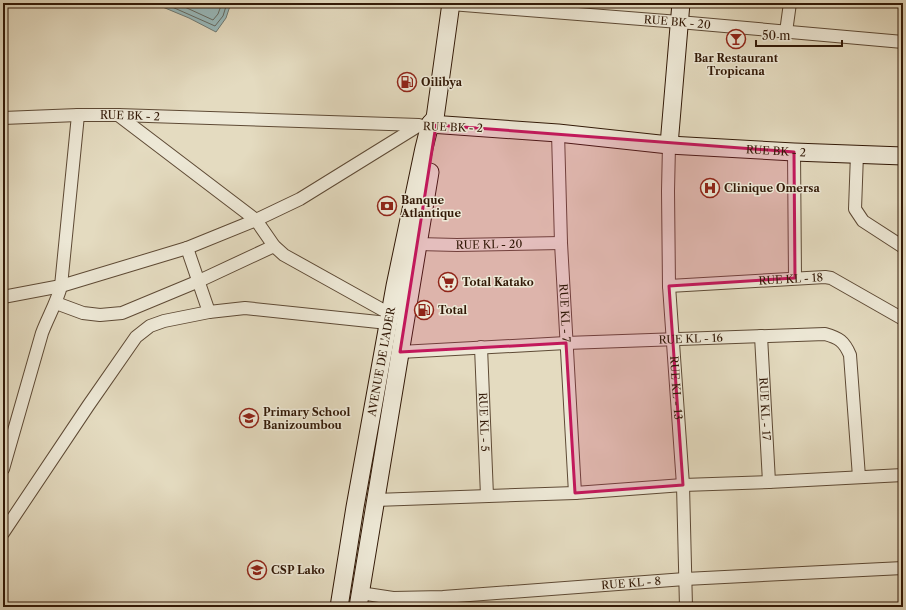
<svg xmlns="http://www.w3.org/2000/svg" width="906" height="610" font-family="'Libre Caslon Text',serif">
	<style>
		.water { fill: #98b9bb; stroke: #6f7973 }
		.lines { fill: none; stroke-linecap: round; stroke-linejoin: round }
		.shore { stroke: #656961; stroke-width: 1 }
		.street-casing { stroke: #5e4a35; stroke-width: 14 }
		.secondary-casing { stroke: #321907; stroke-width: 19 }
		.street { stroke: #ede8d6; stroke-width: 12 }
		.secondary { stroke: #ede8d6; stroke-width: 17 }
		.marked { fill: #c2185b; fill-opacity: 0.2; stroke: #c2185b; stroke-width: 3; stroke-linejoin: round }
		.labels { text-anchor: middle; stroke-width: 3; stroke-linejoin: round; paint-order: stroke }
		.street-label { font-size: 11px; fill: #321907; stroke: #ede8d6 }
		.poi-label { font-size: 11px; font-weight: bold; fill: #321907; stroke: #ede8d6; text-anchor: start }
	</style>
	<rect width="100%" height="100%" fill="#e4dbc0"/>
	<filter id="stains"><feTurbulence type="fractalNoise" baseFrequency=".005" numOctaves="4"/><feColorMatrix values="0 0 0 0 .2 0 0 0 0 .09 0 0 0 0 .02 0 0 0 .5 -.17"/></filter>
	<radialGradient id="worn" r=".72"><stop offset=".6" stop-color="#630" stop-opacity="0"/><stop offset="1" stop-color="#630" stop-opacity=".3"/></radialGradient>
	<polygon class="water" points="153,3 231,3 226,18 216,32 189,18"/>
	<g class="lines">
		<g class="shore">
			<polyline points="163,3 215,26 223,16 227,3"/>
			<polyline points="176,3 213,20 218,14 222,3"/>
		</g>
		<defs>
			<g id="street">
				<path id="s1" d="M451,4L679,22L903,42"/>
				<polyline points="786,32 790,3"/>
				<polyline points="118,115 256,220 274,246 284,255 390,314"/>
				<path id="s2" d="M3,118L78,115H118L419,125"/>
				<path id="s3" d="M558,133L561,243L575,493"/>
				<path id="s4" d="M669,145L668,191L669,286L683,485L686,607"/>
				<polyline points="794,152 795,278"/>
				<polyline points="857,154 855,209 863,221 903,247"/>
				<path id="s5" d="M418,244L457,245L561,243"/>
				<polyline points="187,248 209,312"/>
				<path id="s6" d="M669,286L825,277L831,278L903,319"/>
				<polyline points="3,297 61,286 187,248 256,220 300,199 418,126"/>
				<polyline points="56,303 83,313 100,315 122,313 199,281 274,246"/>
				<path id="s7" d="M761,336L769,482"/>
				<path id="s8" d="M481,347L487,496"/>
				<path id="s9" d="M400,352L566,343L825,334C839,338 844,341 850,355L859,477"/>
				<path d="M3,469L42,333C48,317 57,302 61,286L78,115"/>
				<polyline points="375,500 575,493 683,485 769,482 903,475"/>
				<polyline points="3,533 88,406 136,337 150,326 164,321 209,312 245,308 388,323"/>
				<path id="s10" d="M360,593L393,598L443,597L685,579L903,568"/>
			</g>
			<g id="secondary">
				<path id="s11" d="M430,124L558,133L669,145L794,152L903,156"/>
				<polyline points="669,145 681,3"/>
				<path id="s12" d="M339,607L355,507L395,286L424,148L430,124L435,118L436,111L451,3"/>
				<polyline points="358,607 430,172"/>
			</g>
		</defs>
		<use href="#street" class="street-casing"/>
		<use href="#secondary" class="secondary-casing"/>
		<use href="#street" class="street"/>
		<use href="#secondary" class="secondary"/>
	</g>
	<path class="marked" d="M436,125L794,152L795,278L669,286L683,485L575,493L566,343L400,352Z"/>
	<defs>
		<symbol id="bar-ring" viewBox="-11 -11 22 22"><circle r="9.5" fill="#ede8d6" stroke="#8f2418" stroke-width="1.5"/><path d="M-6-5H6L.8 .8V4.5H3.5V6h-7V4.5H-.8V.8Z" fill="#8f2418"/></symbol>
		<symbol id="fuel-ring" viewBox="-11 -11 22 22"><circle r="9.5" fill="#ede8d6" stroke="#8f2418" stroke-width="1.5"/><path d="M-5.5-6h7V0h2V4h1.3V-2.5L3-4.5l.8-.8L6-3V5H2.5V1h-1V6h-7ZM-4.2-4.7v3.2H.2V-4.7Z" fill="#8f2418"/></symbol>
		<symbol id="hospital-ring" viewBox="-11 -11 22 22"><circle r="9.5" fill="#ede8d6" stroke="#8f2418" stroke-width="1.5"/><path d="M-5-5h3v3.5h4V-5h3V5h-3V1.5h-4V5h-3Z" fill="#8f2418"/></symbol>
		<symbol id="bank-ring" viewBox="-11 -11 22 22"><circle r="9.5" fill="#ede8d6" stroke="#8f2418" stroke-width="1.5"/><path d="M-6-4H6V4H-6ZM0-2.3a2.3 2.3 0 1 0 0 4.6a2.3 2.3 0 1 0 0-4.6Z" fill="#8f2418"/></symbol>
		<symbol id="supermarket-ring" viewBox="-11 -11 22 22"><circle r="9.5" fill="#ede8d6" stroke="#8f2418" stroke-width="1.5"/><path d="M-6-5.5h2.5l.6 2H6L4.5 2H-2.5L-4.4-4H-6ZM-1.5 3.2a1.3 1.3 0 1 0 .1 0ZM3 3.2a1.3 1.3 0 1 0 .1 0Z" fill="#8f2418"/></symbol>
		<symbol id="school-ring" viewBox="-11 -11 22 22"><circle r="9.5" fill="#ede8d6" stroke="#8f2418" stroke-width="1.5"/><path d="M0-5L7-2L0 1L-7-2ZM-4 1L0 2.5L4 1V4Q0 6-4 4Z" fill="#8f2418"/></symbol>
	</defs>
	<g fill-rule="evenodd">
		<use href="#bar-ring" x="725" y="28" width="22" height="22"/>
		<use href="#fuel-ring" x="396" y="71" width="22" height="22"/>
		<use href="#hospital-ring" x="699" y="177" width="22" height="22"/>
		<use href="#bank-ring" x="376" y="195" width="22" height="22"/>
		<use href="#supermarket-ring" x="437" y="271" width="22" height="22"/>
		<use href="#fuel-ring" x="413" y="299" width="22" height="22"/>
		<use href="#school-ring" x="238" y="407" width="22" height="22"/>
		<use href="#school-ring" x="246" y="559" width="22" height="22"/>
	</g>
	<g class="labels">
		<g class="street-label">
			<text dy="4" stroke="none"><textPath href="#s1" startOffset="227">RUE BK - 20</textPath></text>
			<text dy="4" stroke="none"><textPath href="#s2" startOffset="127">RUE BK - 2</textPath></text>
			<text transform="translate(453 127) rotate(2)" y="4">RUE BK - 2</text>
			<text dy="4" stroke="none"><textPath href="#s11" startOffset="347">RUE BK - 2</textPath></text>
			<text dy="4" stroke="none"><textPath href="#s5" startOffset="71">RUE KL - 20</textPath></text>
			<text dy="4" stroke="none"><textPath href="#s6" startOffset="122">RUE KL - 18</textPath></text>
			<text dy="4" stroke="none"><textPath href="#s3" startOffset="180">RUE KL - 7</textPath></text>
			<text dy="4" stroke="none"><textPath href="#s9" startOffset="291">RUE KL - 16</textPath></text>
			<text dy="4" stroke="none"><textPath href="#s12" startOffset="249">AVENUE DE L'ADER</textPath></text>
			<text dy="4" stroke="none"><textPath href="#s4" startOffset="243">RUE KL - 13</textPath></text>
			<text dy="4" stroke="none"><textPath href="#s7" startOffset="73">RUE KL - 17</textPath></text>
			<text dy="4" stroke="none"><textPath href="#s8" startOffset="75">RUE KL - 5</textPath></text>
			<text dy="4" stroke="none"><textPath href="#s10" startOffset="272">RUE KL - 8</textPath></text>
		</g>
		<g class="poi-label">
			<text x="736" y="62" text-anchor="middle">Bar Restaurant<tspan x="736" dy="13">Tropicana</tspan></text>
			<text x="421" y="86">Oilibya</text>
			<text x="724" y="192">Clinique Omersa</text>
			<text x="401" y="204">Banque<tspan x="401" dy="13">Atlantique</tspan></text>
			<text x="462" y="286">Total Katako</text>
			<text x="438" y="314">Total</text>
			<text x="263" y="416">Primary School<tspan x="263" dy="13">Banizoumbou</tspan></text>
			<text x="271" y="574">CSP Lako</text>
		</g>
	</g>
	<rect width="906" height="610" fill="none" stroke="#e4dbc0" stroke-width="16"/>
	<rect x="4" y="4" width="898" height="602" fill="none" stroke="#321907" stroke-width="2"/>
	<rect x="8" y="8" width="890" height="594" fill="none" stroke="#321907"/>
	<path d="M756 40v6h86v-6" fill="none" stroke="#321907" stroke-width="2"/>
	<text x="762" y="40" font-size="12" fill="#321907" stroke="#ede8d6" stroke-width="3" paint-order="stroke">50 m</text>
	<rect width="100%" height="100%" filter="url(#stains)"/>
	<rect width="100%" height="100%" fill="url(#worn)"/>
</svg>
